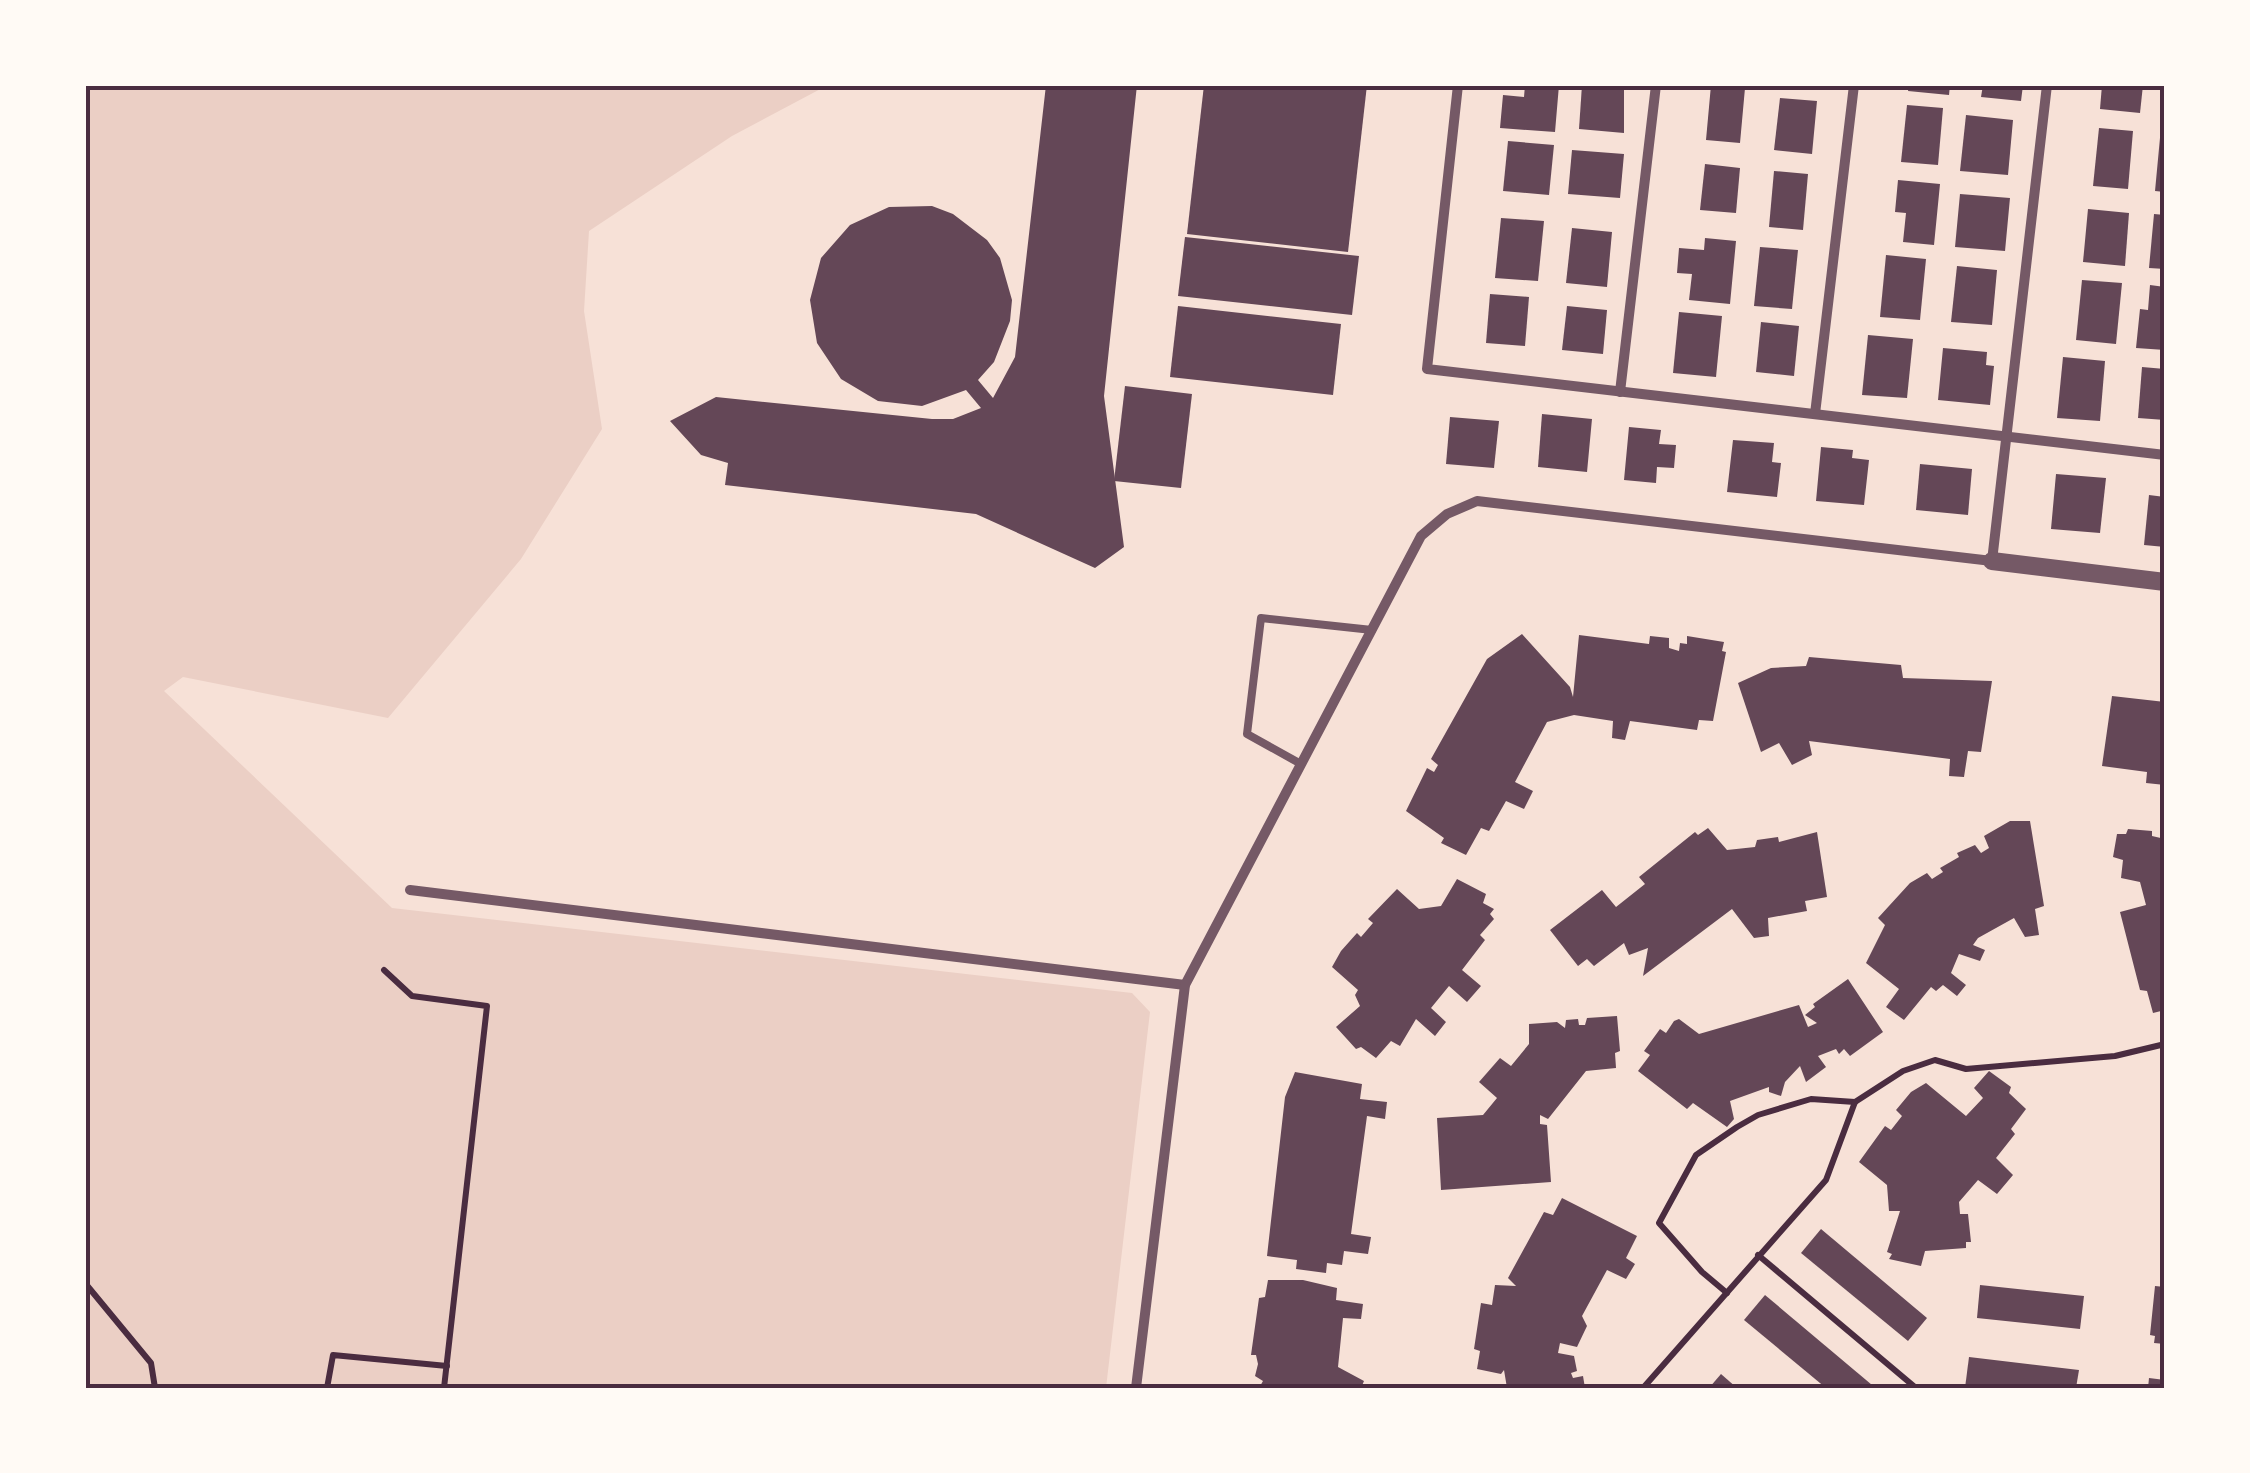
<svg xmlns="http://www.w3.org/2000/svg" width="2250" height="1473" font-family="'Alegreya Sans',sans-serif">
	<style>
		.green { fill: #ebcfc5 }
		.building { fill: #644757 }
		.lines { fill: none; stroke-linecap: round; stroke-linejoin: round }
		.path { stroke: #4a2c40; stroke-width: 6 }
		.service { stroke: #755966; stroke-width: 8 }
		.minor { stroke: #755966; stroke-width: 10 }
		.tertiary { stroke: #755966; stroke-width: 18 }
		.neatline { fill: none; stroke: #4a2c40; stroke-width: 4 }
	</style>
	<rect width="100%" height="100%" fill="#f7e1d7"/>
	<polygon class="green" points="85,85 828,85 732,136 589,231 584,311 602,429 521,559 388,718 183,677 164,691 392,908 1132,993 1150,1012 1106,1388 85,1388"/>
	<g class="building">
		<polygon points="1046,85 1137,85 1104,396 1124,547 1095,568 976,514 725,485 728,463 701,455 670,421 716,397 932,419 953,419 981,408 966,390 922,406 878,401 841,379 817,343 810,300 821,258 850,225 889,207 932,206 953,214 987,240 1000,258 1012,300 1010,321 994,362 978,380 993,398 1015,357"/>
		<polygon points="1204,85 1367,85 1348,252 1187,234"/>
		<polygon points="1525,85 1559,85 1555,132 1500,128 1503,95 1524,97"/>
		<polygon points="1582,85 1624,85 1624,133 1579,129"/>
		<polygon points="1711,85 1745,88 1740,143 1706,140"/>
		<polygon points="1909,85 1950,85 1949,95 1908,91"/>
		<polygon points="1983,85 2023,85 2021,101 1981,97"/>
		<polygon points="2102,85 2143,85 2140,113 2100,109"/>
		<polygon points="1780,98 1817,101 1812,154 1774,150"/>
		<polygon points="1907,105 1943,108 1938,165 1901,162"/>
		<polygon points="1966,115 2013,120 2008,175 1960,171"/>
		<polygon points="2099,128 2133,131 2128,189 2093,186"/>
		<polygon points="2160,138 2165,138 2165,192 2155,191"/>
		<polygon points="1508,141 1554,145 1549,195 1503,191"/>
		<polygon points="1572,150 1624,154 1620,198 1568,194"/>
		<polygon points="1705,164 1740,168 1736,213 1700,210"/>
		<polygon points="1774,171 1808,174 1803,230 1769,227"/>
		<polygon points="1898,180 1940,184 1934,245 1903,242 1906,213 1895,212"/>
		<polygon points="1960,194 2010,198 2005,251 1955,247"/>
		<polygon points="2088,209 2129,213 2125,266 2083,262"/>
		<polygon points="2154,214 2165,215 2165,269 2149,268"/>
		<polygon points="1501,218 1544,221 1538,281 1495,278"/>
		<polygon points="1572,228 1612,232 1607,287 1566,283"/>
		<polygon points="1185,237 1359,256 1352,315 1178,296"/>
		<polygon points="1705,238 1736,241 1730,304 1689,300 1692,274 1677,273 1679,248 1704,250"/>
		<polygon points="1760,247 1798,250 1792,309 1754,306"/>
		<polygon points="1886,255 1926,259 1920,320 1880,317"/>
		<polygon points="1957,266 1997,270 1992,325 1951,322"/>
		<polygon points="2082,280 2122,283 2116,344 2076,340"/>
		<polygon points="2150,285 2165,287 2165,350 2136,348 2140,309 2148,310"/>
		<polygon points="1490,294 1529,297 1525,346 1486,343"/>
		<polygon points="1178,306 1341,324 1333,395 1170,377"/>
		<polygon points="1567,306 1607,310 1603,354 1562,350"/>
		<polygon points="1679,312 1722,316 1716,377 1673,373"/>
		<polygon points="1761,322 1799,326 1794,376 1756,372"/>
		<polygon points="1868,335 1913,339 1907,398 1862,395"/>
		<polygon points="1943,348 1987,352 1986,365 1994,366 1990,405 1938,400"/>
		<polygon points="2063,357 2105,361 2100,421 2057,418"/>
		<polygon points="2142,367 2165,369 2165,420 2138,418"/>
		<polygon points="1125,386 1192,394 1181,488 1114,481"/>
		<polygon points="1542,414 1592,419 1587,472 1538,467"/>
		<polygon points="1450,417 1499,421 1494,468 1446,464"/>
		<polygon points="1629,427 1661,430 1659,444 1676,445 1674,468 1657,467 1656,483 1624,480"/>
		<polygon points="1733,440 1774,443 1772,462 1781,463 1777,497 1727,492"/>
		<polygon points="1821,447 1853,450 1852,458 1869,460 1864,505 1816,501"/>
		<polygon points="1920,464 1972,469 1968,515 1916,510"/>
		<polygon points="2056,474 2106,478 2100,533 2051,529"/>
		<polygon points="2149,495 2165,497 2165,547 2144,545"/>
		<polygon points="1522,634 1570,687 1573,697 1579,635 1649,644 1650,636 1669,638 1669,648 1679,651 1680,643 1687,644 1687,636 1724,642 1722,651 1726,652 1713,721 1699,720 1697,730 1630,721 1625,740 1612,738 1613,721 1574,715 1547,722 1515,782 1533,791 1524,809 1506,801 1489,831 1481,828 1466,855 1441,843 1444,838 1406,811 1427,768 1434,772 1438,765 1431,759 1487,659"/>
		<polygon points="1809,657 1901,665 1903,678 1992,681 1981,752 1968,751 1964,777 1949,776 1950,759 1809,741 1812,755 1792,765 1779,743 1761,752 1738,683 1771,668 1806,666"/>
		<polygon points="2112,696 2165,702 2165,785 2146,783 2147,772 2102,766"/>
		<polygon points="2010,821 2030,821 2044,906 2035,909 2039,935 2025,937 2014,918 1978,938 1973,945 1985,950 1980,961 1959,954 1951,973 1966,985 1957,996 1943,985 1936,991 1931,987 1904,1020 1886,1007 1899,989 1866,963 1885,925 1878,918 1910,883 1927,873 1932,879 1943,872 1940,868 1959,857 1957,853 1975,845 1981,853 1989,848 1984,836"/>
		<polygon points="1708,828 1727,850 1755,847 1757,840 1778,837 1779,842 1817,832 1827,897 1805,901 1807,911 1768,918 1769,936 1754,938 1732,909 1643,976 1648,948 1629,955 1624,943 1594,966 1587,959 1578,966 1550,930 1602,890 1616,907 1645,884 1639,877 1695,832 1698,835"/>
		<polygon points="2128,829 2152,831 2152,836 2165,839 2165,1010 2153,1013 2147,991 2140,990 2120,912 2146,905 2140,882 2121,878 2123,860 2113,857 2117,834 2126,834"/>
		<polygon points="1457,879 1486,894 1483,903 1494,909 1490,914 1494,919 1480,935 1485,940 1462,970 1481,986 1467,1002 1449,986 1431,1008 1446,1022 1435,1036 1416,1019 1400,1046 1391,1041 1376,1058 1361,1047 1356,1049 1336,1027 1360,1006 1355,995 1358,990 1332,967 1341,951 1357,933 1361,937 1373,923 1368,919 1397,889 1419,909 1441,906"/>
		<polygon points="1848,979 1883,1032 1850,1056 1844,1049 1839,1054 1836,1049 1818,1056 1826,1067 1806,1082 1800,1066 1785,1082 1781,1096 1769,1092 1769,1087 1730,1101 1734,1119 1727,1127 1693,1103 1687,1109 1638,1071 1650,1055 1644,1051 1660,1029 1666,1033 1674,1021 1679,1019 1699,1034 1799,1005 1808,1027 1817,1023 1805,1015 1815,1007 1813,1004"/>
		<polygon points="1617,1016 1620,1051 1615,1053 1616,1068 1586,1071 1548,1119 1540,1115 1540,1124 1547,1125 1551,1182 1441,1190 1437,1118 1483,1115 1497,1098 1479,1082 1500,1058 1511,1066 1529,1044 1529,1024 1557,1022 1565,1028 1566,1020 1578,1019 1579,1025 1585,1025 1587,1018"/>
		<polygon points="1989,1071 2011,1087 2009,1093 2026,1109 2011,1129 2015,1134 1996,1158 2013,1175 1997,1194 1978,1180 1959,1202 1960,1214 1968,1214 1971,1242 1966,1242 1966,1248 1925,1251 1921,1266 1889,1259 1892,1254 1887,1252 1900,1211 1889,1211 1887,1185 1859,1162 1885,1126 1891,1130 1902,1116 1896,1110 1911,1092 1926,1083 1966,1116 1983,1098 1974,1088"/>
		<polygon points="1295,1072 1362,1084 1360,1099 1387,1102 1385,1119 1367,1116 1351,1234 1371,1237 1368,1254 1344,1251 1342,1265 1327,1263 1326,1273 1296,1269 1297,1260 1267,1256 1285,1097"/>
		<polygon points="1562,1198 1637,1236 1626,1258 1635,1264 1626,1279 1607,1270 1582,1316 1587,1326 1577,1347 1560,1343 1558,1353 1574,1356 1577,1371 1571,1373 1573,1378 1583,1376 1585,1388 1507,1388 1504,1370 1501,1374 1477,1369 1480,1351 1474,1349 1481,1303 1492,1305 1495,1285 1516,1286 1508,1278 1544,1212 1553,1215"/>
		<polygon points="1821,1229 1927,1318 1908,1341 1801,1253"/>
		<polygon points="1268,1280 1303,1280 1337,1288 1336,1300 1363,1304 1361,1319 1343,1318 1338,1367 1364,1381 1361,1388 1259,1388 1263,1381 1255,1376 1258,1364 1256,1355 1251,1355 1259,1298 1265,1297"/>
		<polygon points="1980,1285 2084,1296 2080,1329 1977,1318"/>
		<polygon points="2155,1286 2165,1287 2165,1344 2154,1343 2155,1336 2150,1335"/>
		<polygon points="1765,1295 1872,1385 1869,1388 1826,1388 1744,1320"/>
		<polygon points="1969,1357 2079,1370 2076,1388 1965,1388"/>
		<polygon points="1721,1374 1737,1388 1709,1388"/>
		<polygon points="2149,1378 2165,1380 2165,1388 2148,1388"/>
	</g>
	<g class="lines">
		<g class="path">
			<polyline points="384,970 412,996 487,1006 444,1388"/>
			<polyline points="1758,1255 1916,1388"/>
			<polyline points="85,1283 151,1363 155,1388"/>
			<polyline points="1727,1293 1702,1272 1659,1223 1696,1155 1737,1127 1758,1115 1811,1099 1855,1102"/>
			<polyline points="327,1388 333,1355 447,1366"/>
			<polyline points="1643,1388 1826,1180 1855,1102 1903,1071 1935,1060 1966,1069 2115,1056 2165,1044"/>
		</g>
		<polyline class="service" points="1301,764 1247,734 1261,618 1372,630"/>
		<g class="minor">
			<polyline points="1458,85 1427,369 2165,455"/>
			<polyline points="1620,392 1656,85"/>
			<polyline points="1815,414 1854,85"/>
			<polyline points="410,890 1185,985"/>
			<polyline points="1136,1388 1185,985 1421,536 1447,514 1477,501 1992,561 2047,85"/>
		</g>
		<polyline class="tertiary" points="1992,561 2165,582"/>
	</g>
	<rect width="2250" height="1473" fill="none" stroke="#fffaf5" stroke-width="175"/>
	<rect x="88" y="88" width="2074" height="1298" class="neatline"/>
</svg>
